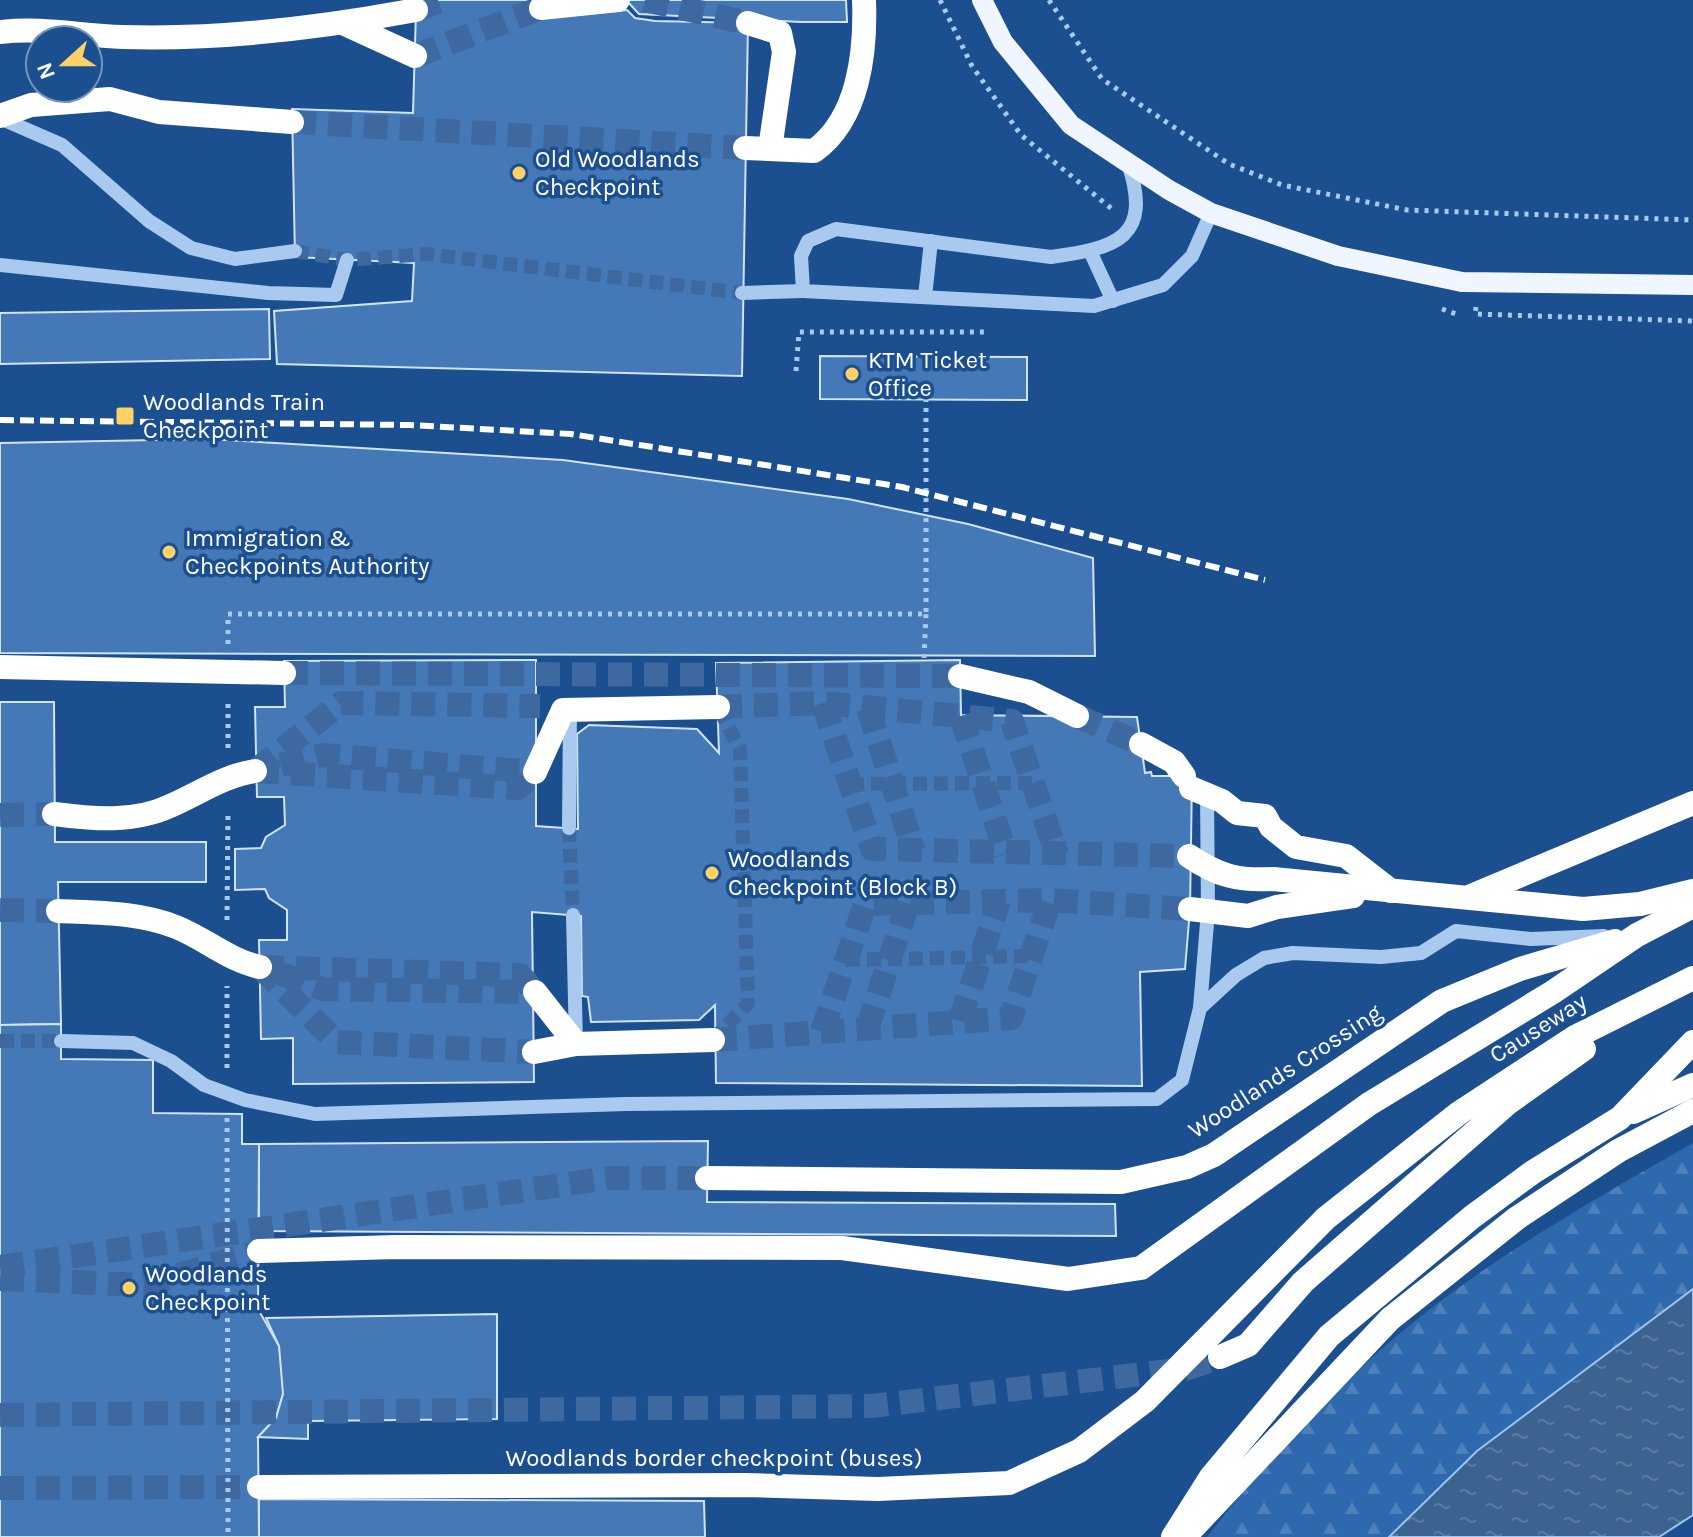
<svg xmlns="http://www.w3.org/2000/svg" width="1693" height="1537" font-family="Karla,sans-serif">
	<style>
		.forest { fill: url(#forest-firs) }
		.water { fill: url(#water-ripples); stroke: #9cc4f0; stroke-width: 2 }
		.building { fill: #4478b7; stroke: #cfe3fa; stroke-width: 2 }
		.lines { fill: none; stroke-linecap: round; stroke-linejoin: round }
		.minor-tunnel { stroke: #3d69a0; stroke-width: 14; stroke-dasharray: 14 7; stroke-linecap: butt }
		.highway-tunnel { stroke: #3d69a0; stroke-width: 24; stroke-dasharray: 24 12; stroke-linecap: butt }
		.path { stroke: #a9c9ee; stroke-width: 5; stroke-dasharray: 4 6; stroke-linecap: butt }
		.minor { stroke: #a9c9ee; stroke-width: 14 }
		.major { stroke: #f0f6ff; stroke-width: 20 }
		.highway { stroke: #fff; stroke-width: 24 }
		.rail { stroke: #fff; stroke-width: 6; stroke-dasharray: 14 6; stroke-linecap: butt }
		.poi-dot { fill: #ffd166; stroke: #1b4f8f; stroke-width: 3 }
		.labels { text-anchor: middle; stroke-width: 7; stroke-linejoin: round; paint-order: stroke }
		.poi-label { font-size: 24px; fill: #fff; stroke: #1b4f8f; text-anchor: start }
		.street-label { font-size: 24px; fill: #fff; stroke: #1b4f8f }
	</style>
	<defs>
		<pattern id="forest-firs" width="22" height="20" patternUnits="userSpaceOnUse" patternTransform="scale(2)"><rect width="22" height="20" fill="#2e69ad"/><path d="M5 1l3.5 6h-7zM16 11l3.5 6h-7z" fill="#4d80b9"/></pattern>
		<pattern id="water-ripples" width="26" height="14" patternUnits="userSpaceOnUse" patternTransform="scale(2)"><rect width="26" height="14" fill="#3c6290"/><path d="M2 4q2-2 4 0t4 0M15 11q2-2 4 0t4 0" fill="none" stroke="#597aa1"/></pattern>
	</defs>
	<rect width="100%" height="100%" fill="#1b4f8f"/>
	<path class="forest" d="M1693,1143V1289L1477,1451L1389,1537H1207C1260,1469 1319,1403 1385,1346C1478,1265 1586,1204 1693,1143Z"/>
	<polygon class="water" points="1693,1289 1693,1515 1659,1537 1389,1537 1477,1451"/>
	<g class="building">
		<polygon points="411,0 539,0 545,18 627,10 635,18 655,21 748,23 742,376 277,364 274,311 412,301 414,263 295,257 292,109 413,113 416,10"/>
		<polygon points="846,0 847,22 801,22 639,14 626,0"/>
		<polygon points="269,309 270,359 0,364 0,313"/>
		<polygon points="820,356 1027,357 1027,400 820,399"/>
		<polygon points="208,439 563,460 848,499 968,524 1093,558 1095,656 0,653 0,443"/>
		<polygon points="536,660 536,826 578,829 577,734 589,725 697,729 719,753 716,663 960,660 961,715 1137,717 1145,773 1151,772 1152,776 1192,776 1190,909 1185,969 1140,972 1142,1086 716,1083 715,1005 699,1020 591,1022 588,997 582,996 581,916 532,912 534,1082 293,1084 293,1038 261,1039 259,940 287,940 287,910 269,898 265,889 235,890 235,849 261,848 266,837 285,825 284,797 257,797 255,707 285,707 284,661"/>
		<polygon points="0,702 54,702 55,842 206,842 206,882 58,882 61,1024 0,1025"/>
		<polygon points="61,1024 61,1059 153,1060 153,1113 242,1114 242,1144 259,1144 258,1309 279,1346 283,1372 283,1394 276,1418 258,1437 259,1537 0,1537 0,1025"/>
		<polygon points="708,1141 707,1202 1115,1204 1116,1236 259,1231 259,1144"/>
		<polygon points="497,1314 497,1419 308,1421 308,1439 258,1437 276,1418 283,1394 279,1346 266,1318"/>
		<polygon points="259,1499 704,1501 705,1537 259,1537"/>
	</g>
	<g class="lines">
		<g class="minor-tunnel">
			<polyline points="295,251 347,260 427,254 742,293"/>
			<polyline points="850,784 1033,783"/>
			<polyline points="569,828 573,915"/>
			<polyline points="846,960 1032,956"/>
			<polyline points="713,1040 748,1003 740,749 718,707"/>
			<polyline points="0,1041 61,1041"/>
		</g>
		<g class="highway-tunnel">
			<polyline points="645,0 748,23"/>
			<polyline points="416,10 444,0"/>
			<polyline points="415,56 541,8"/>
			<polyline points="292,122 745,148"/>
			<polyline points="284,673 960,676"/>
			<polyline points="823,703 872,849 1189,856"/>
			<polyline points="718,707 823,703 1012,721 1057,855"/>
			<polyline points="868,708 914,851"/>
			<polyline points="961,716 1006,854"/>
			<polyline points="1077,716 1141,744"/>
			<polyline points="281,765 323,755 535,772"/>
			<polyline points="255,771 341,703 540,706"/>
			<polyline points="255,771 518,788 535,772"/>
			<polyline points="0,815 54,814"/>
			<polyline points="0,910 58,911"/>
			<polyline points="260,967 337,1042 534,1052"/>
			<polyline points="260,967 520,975 535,992"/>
			<polyline points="281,974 323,989 535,992"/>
			<polyline points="960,1021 999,901"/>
			<polyline points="867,1029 908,903"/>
			<polyline points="822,1032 865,904 1050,900 1190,909"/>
			<polyline points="713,1040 1011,1018 1050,900"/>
			<polyline points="0,1267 608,1178 707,1178"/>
			<polyline points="0,1279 145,1285 259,1251"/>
			<polyline points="0,1415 872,1406 1186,1369 1220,1357"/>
			<polyline points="0,1488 259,1487"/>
		</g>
		<g class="path">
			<polyline points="940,0 972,66 1021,135 1112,209"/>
			<polyline points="1049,0 1102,79 1229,164 1282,185 1407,210 1693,220"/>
			<polyline points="1476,307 1475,314 1693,321"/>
			<polyline points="1442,309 1459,315"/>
			<polyline points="796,371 799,332 984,332"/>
			<polyline points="228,644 228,614 926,614 926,399"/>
			<polyline points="924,658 926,614"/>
			<polyline points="228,748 228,698"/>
			<polyline points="227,920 228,810"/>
			<polyline points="227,1068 227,986"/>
			<polyline points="227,1118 228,1537"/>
		</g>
		<g class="minor">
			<polyline points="0,118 62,145 149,221 191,248 235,259 295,251"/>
			<path d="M1128,163C1153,238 1117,248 1051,257L836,229L808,241L801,256L803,291L1094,306L1163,285L1192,256L1211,213"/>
			<polyline points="1090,251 1113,301"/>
			<polyline points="0,265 268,293 336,295 347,260"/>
			<polyline points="742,293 803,291"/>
			<polyline points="925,297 931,241"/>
			<polyline points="569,828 570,709"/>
			<polyline points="573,915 576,1043"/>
			<polyline points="1200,1008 1208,911 1207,794"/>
			<polyline points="61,1041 133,1043 171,1061 204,1085 245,1100 315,1114 626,1104 1157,1099 1182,1080 1200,1008 1236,975 1264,958 1293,953 1381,957 1421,953 1456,931 1531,939 1604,936"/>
		</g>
		<polyline class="major" points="982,0 1003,42 1071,125 1169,190 1211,213 1338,256 1462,282 1693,285"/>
		<g class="highway">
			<polyline points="541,8 618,0"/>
			<polyline points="343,23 415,56"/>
			<polyline points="748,23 780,33 784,52 770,149"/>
			<path d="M0,32C45,27 79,36 123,37C221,40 320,28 416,10"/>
			<polyline points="0,116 31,105 110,99 159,112 292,122"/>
			<path d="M745,148L814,151C859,119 866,52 864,0"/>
			<polyline points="0,667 284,673"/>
			<polyline points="960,676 1029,692 1077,716"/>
			<polyline points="1141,744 1174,762 1184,776"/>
			<polyline points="535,772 563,710 718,707"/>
			<polyline points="1191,788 1222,801 1237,813 1265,816 1271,827 1296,847 1346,856 1391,891"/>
			<path d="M54,814C93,819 134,823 170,806C200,793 223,776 255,771"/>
			<path d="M1189,856C1218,876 1239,881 1273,879L1583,909L1640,904L1693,891"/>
			<polyline points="1471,896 1693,803"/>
			<polyline points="1190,909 1248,916 1277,907 1353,896"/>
			<path d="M58,911C97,913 139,912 176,927C206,939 228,960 260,967"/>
			<polyline points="535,992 576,1044 713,1040"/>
			<polyline points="534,1052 576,1044"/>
			<polyline points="1633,1112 1693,1085"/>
			<polyline points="707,1178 1121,1182 1187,1167 1214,1155 1442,1001 1520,969 1615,941"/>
			<polyline points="259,1251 396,1247 842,1248 1068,1279 1141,1268 1369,1104 1553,992 1637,935 1693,906"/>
			<polyline points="1220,1357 1248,1345 1303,1282 1508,1103 1584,1049"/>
			<polyline points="259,1487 744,1485 878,1489 1009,1483 1079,1451 1145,1401 1326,1218 1459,1113 1575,1037 1693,978"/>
			<polyline points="1189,1532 1390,1319 1517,1218 1618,1151 1693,1111"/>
			<polyline points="1173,1537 1211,1477 1329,1336 1472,1217 1533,1172 1620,1118 1693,1042"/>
		</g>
		<polyline class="rail" points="0,420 410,425 571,434 902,487 1265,580"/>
	</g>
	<g class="poi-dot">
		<circle cx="519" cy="173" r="8"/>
		<circle cx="852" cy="374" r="8"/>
		<rect x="115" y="406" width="20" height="20" rx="4"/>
		<circle cx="169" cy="552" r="8"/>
		<circle cx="712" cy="873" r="8"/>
		<circle cx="129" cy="1288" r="8"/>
	</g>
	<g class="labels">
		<g class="poi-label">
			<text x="535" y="167">Old Woodlands<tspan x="535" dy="28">Checkpoint</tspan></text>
			<text x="868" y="368">KTM Ticket<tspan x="868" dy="28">Office</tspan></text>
			<text x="143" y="410">Woodlands Train<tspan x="143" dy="28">Checkpoint</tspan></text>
			<text x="185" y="546">Immigration &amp;<tspan x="185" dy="28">Checkpoints Authority</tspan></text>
			<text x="728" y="867">Woodlands<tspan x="728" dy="28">Checkpoint (Block B)</tspan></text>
			<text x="145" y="1282">Woodlands<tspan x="145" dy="28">Checkpoint</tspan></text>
		</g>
		<g class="street-label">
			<text transform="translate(1538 1028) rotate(-32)" y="8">Causeway</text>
			<text transform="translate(1285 1071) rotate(-33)" y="8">Woodlands Crossing</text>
			<text x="714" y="1466">Woodlands border checkpoint (buses)</text>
		</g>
	</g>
	<g transform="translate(64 64) rotate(249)"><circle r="38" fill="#1b4f8f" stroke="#7695bc" stroke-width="2"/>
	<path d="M0-6L14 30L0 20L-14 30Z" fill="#ffd166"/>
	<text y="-12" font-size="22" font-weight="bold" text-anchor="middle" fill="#ffffff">N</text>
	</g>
</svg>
